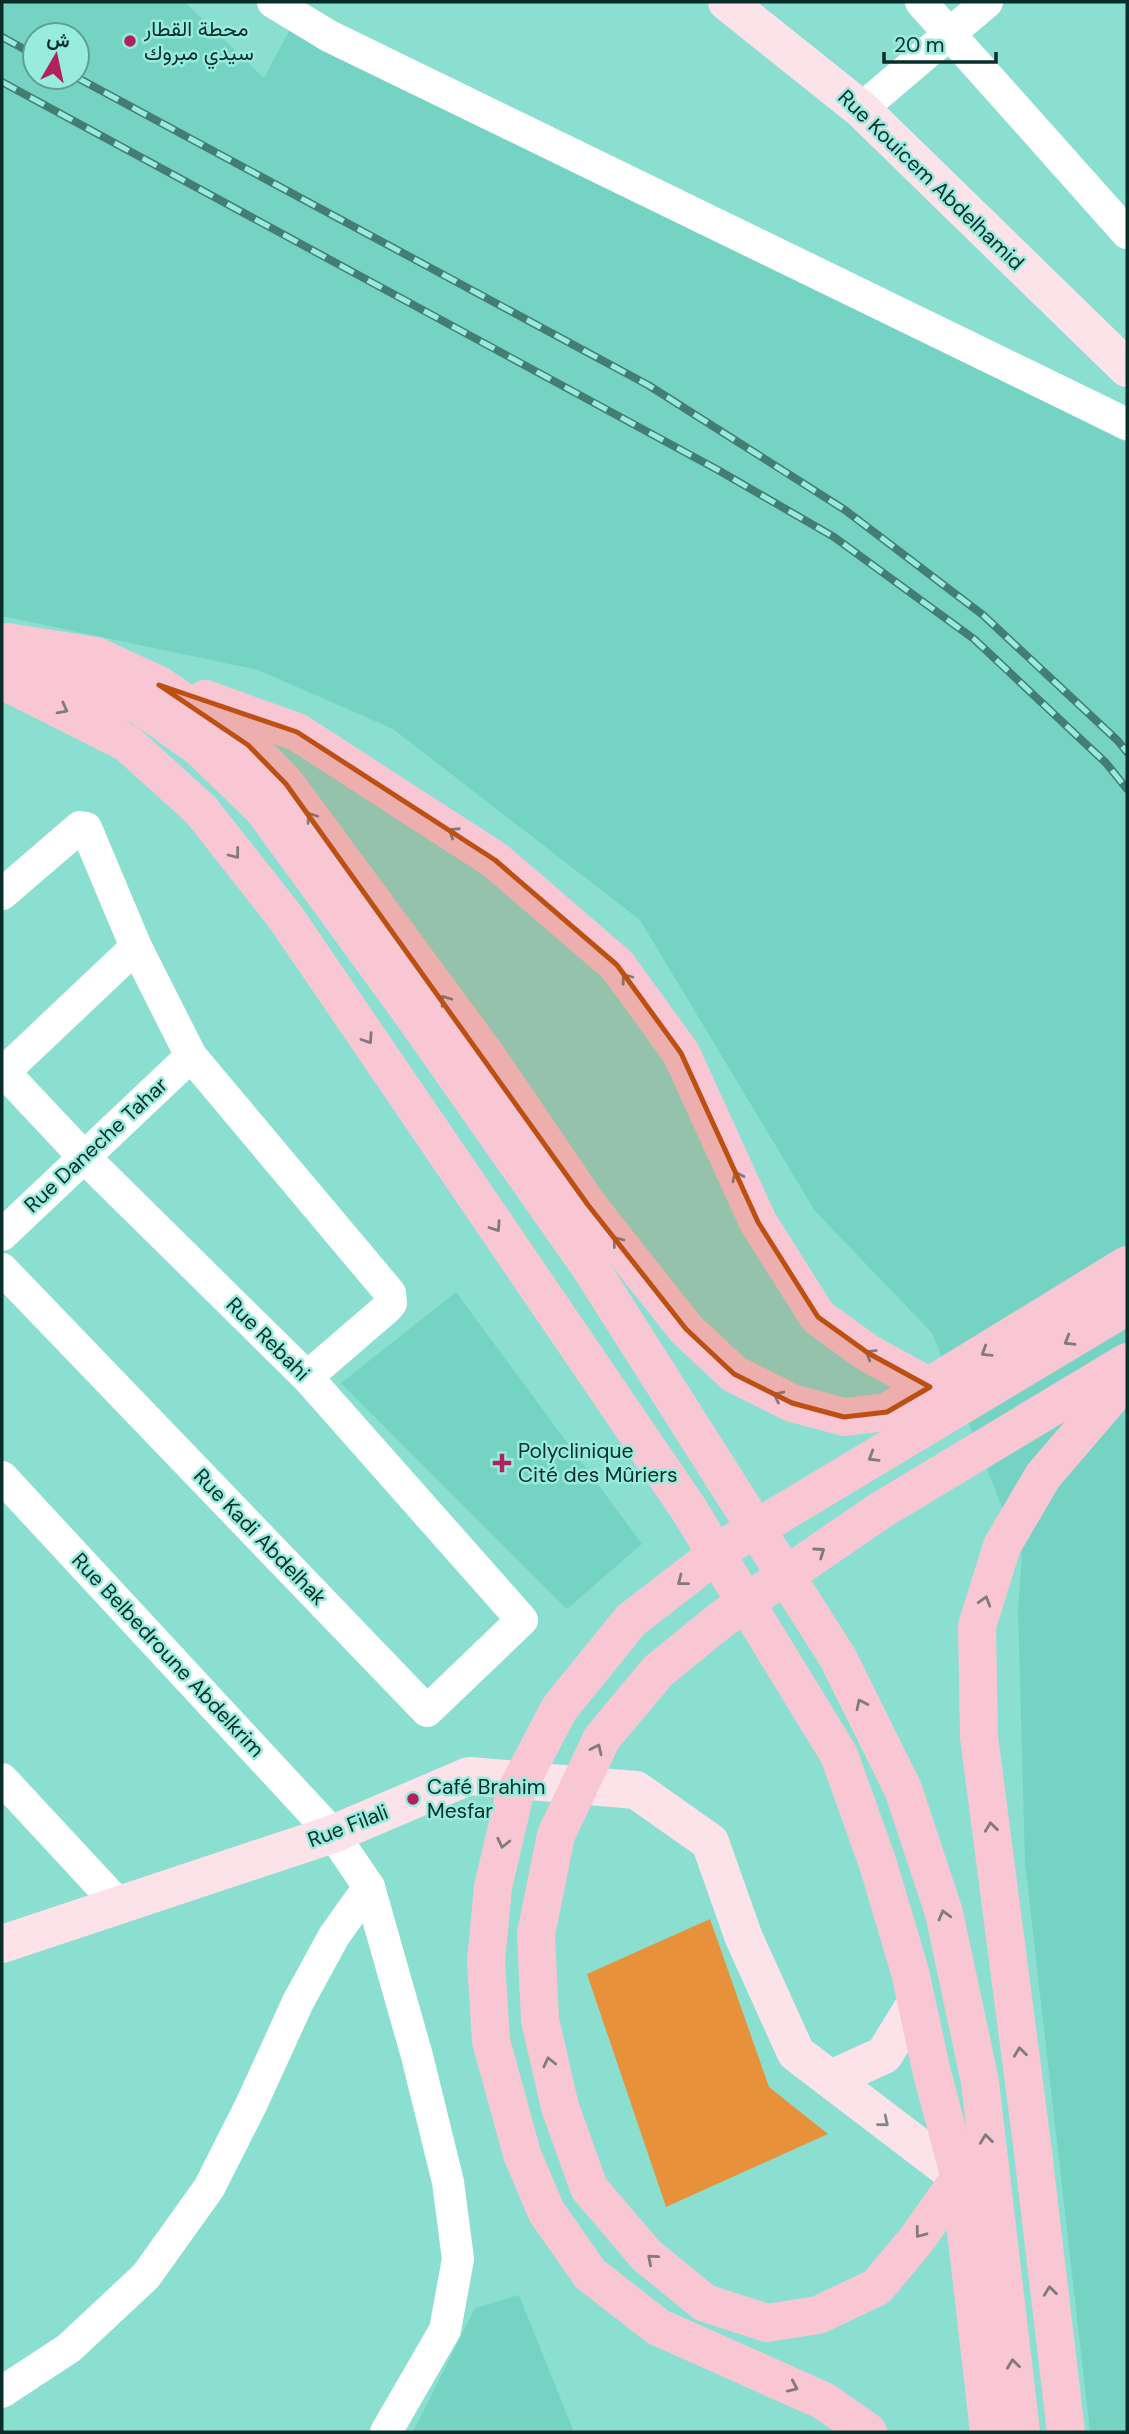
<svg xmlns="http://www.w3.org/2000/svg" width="1129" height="2434" font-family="'DM Sans',Vazirmatn,sans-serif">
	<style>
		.built { fill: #75d3c4; fill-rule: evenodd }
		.green { fill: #e7923a }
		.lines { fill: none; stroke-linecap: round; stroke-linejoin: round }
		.street { stroke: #fff; stroke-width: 32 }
		.secondary { stroke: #fce3ea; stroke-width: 38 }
		.primary { stroke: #f9c7d4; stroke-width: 38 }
		.rail-casing { stroke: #437d74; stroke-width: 8 }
		.rail { stroke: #98ecde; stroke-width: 5; stroke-dasharray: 16; stroke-linecap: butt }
		.oneway { stroke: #817a7e }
		.oneway2 { stroke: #82888a }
		.marked { fill: #bb5012; fill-opacity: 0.2; stroke: #bb5012; stroke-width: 5; stroke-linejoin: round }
		.poi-dot { fill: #af225b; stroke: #98ecde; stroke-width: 2.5 }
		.labels { text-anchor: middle; stroke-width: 5; stroke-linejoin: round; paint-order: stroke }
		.poi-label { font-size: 21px; fill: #092e29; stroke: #98ecde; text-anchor: start }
		.street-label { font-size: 21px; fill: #092e29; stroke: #98ecde }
	</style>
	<rect width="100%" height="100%" fill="#8bdfd1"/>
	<g class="built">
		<path d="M2,2H185L264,78L291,27L1127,443V2432L1090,2431L1025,1863L1018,1609L1022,1556L932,1333L815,1211L640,920L393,729L258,670L2,616ZM35,35H77V77H35Z"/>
		<polygon points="456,1292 642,1544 567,1609 341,1383"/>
		<polygon points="519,2295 574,2432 413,2432 475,2308"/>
	</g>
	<polygon class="green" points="710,1919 769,2087 828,2134 666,2207 587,1974"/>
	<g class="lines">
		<g class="street">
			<polyline points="273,2 329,36 1127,424"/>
			<polyline points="921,2 1127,233"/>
			<polyline points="861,109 987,2"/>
			<polyline points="2,894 80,827 86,828 136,947 191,1056 390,1293 391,1303 387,1308 307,1377"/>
			<polyline points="4,1072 136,947"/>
			<polyline points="2,1074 4,1072 83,1156 307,1377 522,1620 427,1711 2,1269"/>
			<polyline points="2,1235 191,1056"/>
			<polyline points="2,1477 333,1834 369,1887 417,2056 448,2182 458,2259 445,2330 386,2432"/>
			<polyline points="2,1779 119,1905"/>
			<polyline points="2,2392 69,2348 146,2276 209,2188 251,2105 298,2002 334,1936 369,1887"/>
		</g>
		<g class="secondary">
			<polyline points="727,2 861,109 1127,368"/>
			<polyline points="2,1944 333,1834 469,1776 636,1790 710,1842 744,1938 796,2053 960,2178"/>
			<polyline points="831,2079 884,2055 916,2003"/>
		</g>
		<g class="primary">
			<polyline points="7,642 96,656 159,685 248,745 286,784 486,1055 588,1205 686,1329 734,1374 792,1403 844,1417 887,1412 1127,1265"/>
			<polyline points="2,661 141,706 200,748 263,809 413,1015 590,1267 838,1658 903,1789 944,1913 980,2082 1021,2432"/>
			<polyline points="10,684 127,743 201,810 286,918 688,1508 839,1755 878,1864 910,1972 932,2073 960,2178 989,2432"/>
			<polyline points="205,699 297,732 495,860 617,965 681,1053 758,1222 818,1317 868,1353 930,1387"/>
			<polyline points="960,2178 917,2239 877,2287 818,2315 767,2323 705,2303 647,2256 589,2188 560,2107 540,2020 536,1934 556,1835 602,1738 658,1671 722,1619 881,1510 1127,1362"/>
			<polyline points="868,2432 824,2401 658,2327 590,2274 546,2211 522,2154 491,2041 486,1961 493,1887 515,1793 559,1709 631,1620 727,1546 1127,1306"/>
			<polyline points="1066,2432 1032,2144 979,1737 977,1626 1002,1546 1043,1476 1127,1378"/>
		</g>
		<defs>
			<g id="rail">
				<polyline points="2,37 35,55"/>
				<polyline points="76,77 648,385 845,510 983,615 1118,741 1127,752"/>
				<polyline points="2,82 718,470 834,537 974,639 1106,763 1127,789"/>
			</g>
		</defs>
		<use href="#rail" class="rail-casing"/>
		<use href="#rail" class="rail"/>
	</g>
	<defs><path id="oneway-chevron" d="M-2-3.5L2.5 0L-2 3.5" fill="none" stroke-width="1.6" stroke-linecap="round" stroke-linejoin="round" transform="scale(1.75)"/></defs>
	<g class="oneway">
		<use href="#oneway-chevron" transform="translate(63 709) rotate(28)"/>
		<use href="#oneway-chevron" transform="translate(311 817) rotate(-126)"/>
		<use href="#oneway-chevron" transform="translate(453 832) rotate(-147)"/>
		<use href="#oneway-chevron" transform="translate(235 854) rotate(52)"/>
		<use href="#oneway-chevron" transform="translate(626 978) rotate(-126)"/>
		<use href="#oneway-chevron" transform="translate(445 1000) rotate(-126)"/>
		<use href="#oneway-chevron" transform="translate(368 1039) rotate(56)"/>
		<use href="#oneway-chevron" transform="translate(737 1176) rotate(-115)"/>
		<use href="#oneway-chevron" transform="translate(496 1227) rotate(56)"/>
		<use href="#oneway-chevron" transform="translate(617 1241) rotate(-128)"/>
		<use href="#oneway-chevron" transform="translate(1069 1341) rotate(149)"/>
		<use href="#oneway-chevron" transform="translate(986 1352) rotate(148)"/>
		<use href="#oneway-chevron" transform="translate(870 1354) rotate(-149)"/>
		<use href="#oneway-chevron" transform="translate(778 1396) rotate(-154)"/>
		<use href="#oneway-chevron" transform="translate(873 1457) rotate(149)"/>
		<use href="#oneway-chevron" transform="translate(820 1552) rotate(-35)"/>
		<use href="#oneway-chevron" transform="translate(682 1581) rotate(142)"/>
		<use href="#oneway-chevron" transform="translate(985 1601) rotate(-73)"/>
		<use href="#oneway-chevron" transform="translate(861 1704) rotate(-116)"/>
		<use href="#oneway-chevron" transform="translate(597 1749) rotate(-65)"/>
		<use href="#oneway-chevron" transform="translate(991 1827) rotate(-97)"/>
		<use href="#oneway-chevron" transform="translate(503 1843) rotate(103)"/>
		<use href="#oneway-chevron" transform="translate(944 1915) rotate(-105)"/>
		<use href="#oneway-chevron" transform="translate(1020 2052) rotate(-97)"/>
		<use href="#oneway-chevron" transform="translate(549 2062) rotate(-103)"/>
		<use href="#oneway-chevron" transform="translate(986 2139) rotate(-97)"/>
		<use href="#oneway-chevron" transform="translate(920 2233) rotate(127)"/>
		<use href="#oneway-chevron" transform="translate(652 2259) rotate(-139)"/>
		<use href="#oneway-chevron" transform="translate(1050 2291) rotate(-97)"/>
		<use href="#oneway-chevron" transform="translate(1013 2364) rotate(-97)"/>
		<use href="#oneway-chevron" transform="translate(793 2387) rotate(24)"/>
	</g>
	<use class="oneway2" href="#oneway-chevron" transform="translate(884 2122) rotate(39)"/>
	<path class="marked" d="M159,685L297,732L495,860L617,965L681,1053L758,1222L818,1317L868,1353L930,1387L887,1412L844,1417L792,1403L734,1374L686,1329L588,1205L286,784L248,745Z"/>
	<g class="poi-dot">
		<circle cx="130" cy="41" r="7"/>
		<path d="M498.5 1452.5h7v7h7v7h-7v7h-7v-7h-7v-7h7z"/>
		<circle cx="413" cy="1799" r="7"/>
	</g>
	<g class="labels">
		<g class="poi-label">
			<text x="144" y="36">محطة القطار<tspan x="144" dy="24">سيدي مبروك</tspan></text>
			<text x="518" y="1458">Polyclinique<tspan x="518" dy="24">Cité des Mûriers</tspan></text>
			<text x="427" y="1794">Café Brahim<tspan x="427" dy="24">Mesfar</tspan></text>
		</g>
		<g class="street-label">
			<text transform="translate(931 180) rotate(44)" y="7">Rue Kouicem Abdelhamid</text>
			<text transform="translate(96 1145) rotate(-43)" y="7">Rue Daneche Tahar</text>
			<text transform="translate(268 1339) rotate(45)" y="7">Rue Rebahi</text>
			<text transform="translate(260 1537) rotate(46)" y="7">Rue Kadi Abdelhak</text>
			<text transform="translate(168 1655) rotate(47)" y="7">Rue Belbedroune Abdelkrim</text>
			<text transform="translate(348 1826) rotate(-21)" y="7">Rue Filali</text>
		</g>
	</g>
	<rect width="1129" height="2434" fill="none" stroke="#092e29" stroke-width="7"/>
	<g transform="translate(56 56) rotate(9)"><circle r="33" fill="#98ecde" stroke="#5fa096" stroke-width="2"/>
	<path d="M0-5L12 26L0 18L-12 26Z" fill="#af225b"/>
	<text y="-10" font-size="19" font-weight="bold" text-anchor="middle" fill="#092e29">ش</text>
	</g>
	<path d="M884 52v10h112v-10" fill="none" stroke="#092e29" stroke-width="3.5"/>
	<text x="894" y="52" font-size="21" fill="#092e29" stroke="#98ecde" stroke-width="5" paint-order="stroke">20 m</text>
</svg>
